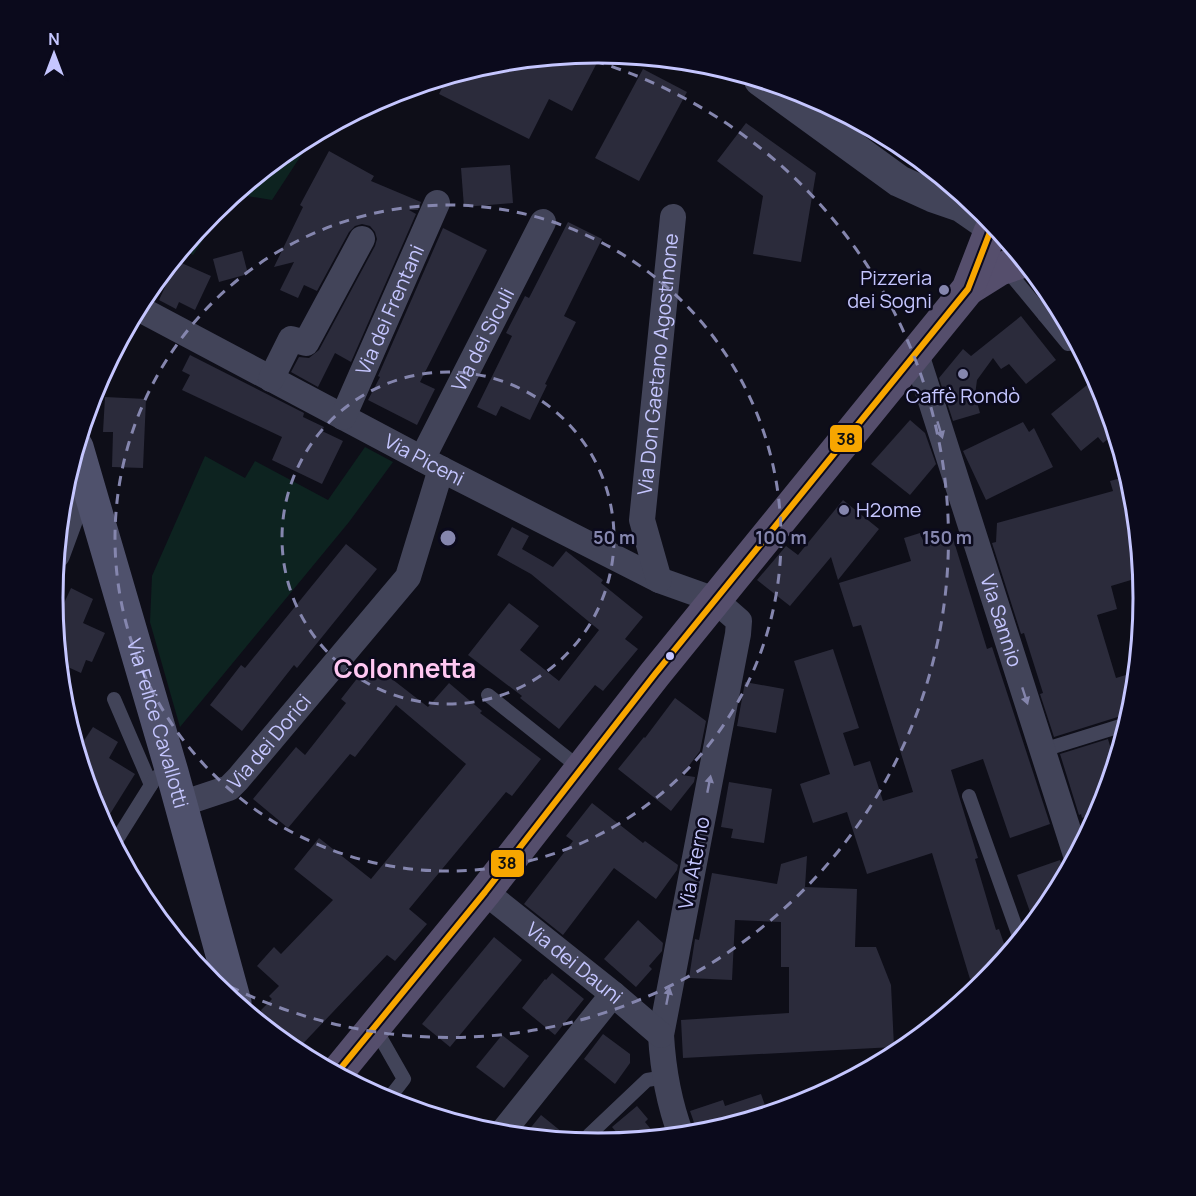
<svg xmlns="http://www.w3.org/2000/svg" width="1196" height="1196" font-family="Manrope,sans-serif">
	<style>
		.green { fill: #0d2320 }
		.building { fill: #2b2b3b }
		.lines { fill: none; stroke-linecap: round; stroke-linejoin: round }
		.service { stroke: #424459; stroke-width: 14 }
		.minor { stroke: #424459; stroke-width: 26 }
		.tertiary { stroke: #424459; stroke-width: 32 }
		.secondary { stroke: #4f516c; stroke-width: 33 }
		.primary { stroke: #554e6c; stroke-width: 33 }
		.bus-1-casing { stroke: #0b0a1c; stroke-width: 10 }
		.bus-1 { stroke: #f7a600; stroke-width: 6 }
		.oneway { fill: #8485ac }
		.ring { fill: none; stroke: #8586ae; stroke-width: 3; stroke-dasharray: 10 8 }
		.poi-dot { fill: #8586ae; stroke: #0b0a1c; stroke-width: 2 }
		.bus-dot { fill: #c5c6ff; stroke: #0b0a1c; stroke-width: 2 }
		.labels { text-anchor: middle; stroke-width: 5; stroke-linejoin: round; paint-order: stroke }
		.poi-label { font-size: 20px; fill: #c5c6ff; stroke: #0b0a1c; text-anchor: end }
		.street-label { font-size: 20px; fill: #c5c6ff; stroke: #0b0a1c }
		.district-label { font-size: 26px; font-weight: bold; fill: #ffc7f2; stroke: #0b0a1c }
		.rim { fill: none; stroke: #c5c6ff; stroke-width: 3 }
		.centre { fill: #8586ae; stroke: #0b0a1c; stroke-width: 3 }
		.ring-label { font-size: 18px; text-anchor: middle; font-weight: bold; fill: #8586ae; stroke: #0b0a1c; stroke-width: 5; stroke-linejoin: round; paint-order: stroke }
		.line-badge { stroke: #0b0a1c; stroke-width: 2 }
		.pale-badge-label { font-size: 16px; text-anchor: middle; font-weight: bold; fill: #111 }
	</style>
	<rect width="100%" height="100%" fill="#0e0e18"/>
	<g class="green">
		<path d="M860,122L901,145L933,170C904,164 879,144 856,127Z"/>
		<polygon points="315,134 272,200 235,194 295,144"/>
		<polygon points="230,198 193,255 182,250 213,212"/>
		<polygon points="365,447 393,462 349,522 180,727 150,622 152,576 205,456 245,478 255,461 328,500"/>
	</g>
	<g class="building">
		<polygon points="602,53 572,111 549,99 529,139 439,94 448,76 492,63"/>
		<polygon points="643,69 687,92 639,181 595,158"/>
		<polygon points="746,123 816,173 801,262 753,254 763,196 717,161"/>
		<polygon points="329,151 374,176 371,181 421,202 418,210 409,210 416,214 351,362 335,353 318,387 291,372 299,357 309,358 319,350 375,246 377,239 375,232 370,226 362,224 355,226 349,232 317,291 304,285 298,298 280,290 294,262 274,267 303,207 300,205"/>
		<polygon points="510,165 513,203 464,207 461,168"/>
		<polygon points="568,222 602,239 564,316 576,322 545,384 547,385 530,420 501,406 496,416 477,407 512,336 506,333 525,296 529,298"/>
		<polygon points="443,228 487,250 420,382 435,389 417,425 368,400 380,377 378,376"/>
		<polygon points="242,251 248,274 219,282 213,259"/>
		<polygon points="177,261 211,276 195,310 179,302 176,309 159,300"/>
		<polygon points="1021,316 1056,360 1026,384 1009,364 1001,369 993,358 977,380 975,395 980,413 953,421 939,378 963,349 971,356"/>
		<polygon points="190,355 304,413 303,417 324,427 322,431 343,441 322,484 272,460 282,437 182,390 190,375 182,371"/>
		<polygon points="1092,381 1104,396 1115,433 1103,443 1098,437 1081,451 1051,414"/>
		<polygon points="105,397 146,399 143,468 112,467 113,432 103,432"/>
		<polygon points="910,420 925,433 936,464 910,495 871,464"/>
		<polygon points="1023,422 1029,432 1034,428 1053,467 986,500 963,451"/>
		<polygon points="1128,476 1133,492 1141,577 1111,586 1117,609 1097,615 1116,678 1136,672 1133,705 1130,716 1124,715 1054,737 1040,694 1043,693 1024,633 1021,634 992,543 996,542 997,523 1113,491 1110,481"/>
		<polygon points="843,500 879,529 838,580 831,557 790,606 757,580 786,546 798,555"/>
		<polygon points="512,527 529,536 522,549 553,567 566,551 603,580 601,583 643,617 625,639 638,649 603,691 595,685 559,729 520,698 522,696 468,655 509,603 539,626 520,650 559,681 599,630 531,574 497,555"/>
		<polygon points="920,533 924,543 952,535 987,649 992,647 1050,824 1010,838 983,759 951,770 978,858 975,859 996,930 999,929 1008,955 994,971 970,979 932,853 867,874 847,812 813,823 800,784 830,774 794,661 833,649 859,728 843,733 854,766 870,761 883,801 913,792 861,625 853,627 839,583 911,561 904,538"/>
		<polygon points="346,544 377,569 297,668 294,665 242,731 210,705 241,665 245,668"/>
		<polygon points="71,588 93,599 83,623 105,633 92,662 86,660 81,673 59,663 55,623"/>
		<polygon points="370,662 428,707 449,683 482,711 480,713 541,759 512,796 506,792 409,909 427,924 395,961 387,955 295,1052 267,1029 261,1010 272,999 269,996 279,986 257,966 274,947 281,954 333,900 294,869 319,838 371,879 466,764 396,705 355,757 350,754 288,828 253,799 296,747 305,755 346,703 341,699"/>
		<polygon points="745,682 784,689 776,733 737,726"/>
		<polygon points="675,698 706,721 700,751 682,775 695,777 694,782 671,811 618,769 644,737 645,738"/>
		<polygon points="93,727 118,742 109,758 135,774 110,814 93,803 77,751"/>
		<polygon points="1108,739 1115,763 1102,807 1099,812 1082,818 1081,814 1079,815 1060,754"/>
		<polygon points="729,782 772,789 764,843 731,838 733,829 721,827"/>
		<polygon points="592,803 643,843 645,841 678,865 677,870 656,899 614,868 563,935 524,904 573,841 566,836"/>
		<polygon points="807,856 805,887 857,889 855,947 876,947 891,985 894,1047 683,1058 681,1020 789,1013 789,967 781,967 781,922 735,920 732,980 689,978 695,939 699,940 712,873 777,884 781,864"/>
		<polygon points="1060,860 1065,875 1051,901 1034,923 1017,875"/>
		<polygon points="638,920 663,943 662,951 649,966 652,969 636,987 604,959"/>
		<polygon points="494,937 522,960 450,1047 422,1024"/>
		<polygon points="552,973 584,999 555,1035 522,1008 545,979 546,980"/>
		<polygon points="603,1034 630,1054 630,1063 615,1084 584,1059"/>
		<polygon points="502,1035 529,1056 504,1088 476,1067"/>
		<polygon points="761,1094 768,1114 698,1134 690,1111 723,1100 725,1106"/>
		<polygon points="637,1106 648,1119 645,1122 658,1138 624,1141 612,1127"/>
		<polygon points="541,1115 573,1141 524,1136"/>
	</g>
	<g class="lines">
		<g class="service">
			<polyline points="1006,269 1068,344"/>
			<polyline points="1044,315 1057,304"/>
			<polyline points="488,695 581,769"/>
			<polyline points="114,699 151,785"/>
			<polyline points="1043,750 1127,724"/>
			<polyline points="969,796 1020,939"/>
			<polyline points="114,844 156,777 172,772"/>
			<polyline points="375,1028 404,1079 387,1101"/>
			<polyline points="589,1135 647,1080 665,1077"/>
		</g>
		<g class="minor">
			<path id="s1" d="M138,308L441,469L659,580L715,600L739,621L738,634L661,1035C663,1070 669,1103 681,1135"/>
			<path id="s2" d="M916,354L1076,855"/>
			<polyline points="271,379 291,339 306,343 362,239"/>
			<path id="s3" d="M343,417L437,203"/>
			<path id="s4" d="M422,459L543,222"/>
			<polyline points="57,555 75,506 92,501"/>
			<path id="s5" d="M659,580L642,520L673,217"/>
			<path id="s6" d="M181,804L229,788L238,779L408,577L441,469"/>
			<path id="s7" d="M485,892L613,994L661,1035"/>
			<polyline points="501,1134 613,994"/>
		</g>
		<polyline class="tertiary" points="760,80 899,181 932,196 961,206 987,224"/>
		<path class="secondary" id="s8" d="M77,447L172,772L235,1002"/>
		<g class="primary">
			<polyline points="968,289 1000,269 1024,261"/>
			<polyline points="336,1074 485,892 655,674 968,289 990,232"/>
		</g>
		<defs>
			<polyline id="bus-1" points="336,1074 485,892 655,674 968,289 990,232 986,215"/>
		</defs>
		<use href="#bus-1" class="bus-1-casing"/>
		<use href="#bus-1" class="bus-1"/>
	</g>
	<defs><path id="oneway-solid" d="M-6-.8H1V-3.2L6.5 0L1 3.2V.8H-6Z" transform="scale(1.5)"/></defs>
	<g class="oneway">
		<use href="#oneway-solid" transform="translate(940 430) rotate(73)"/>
		<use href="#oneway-solid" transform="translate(1025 696) rotate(72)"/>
		<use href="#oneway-solid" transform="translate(709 784) rotate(-79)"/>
		<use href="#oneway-solid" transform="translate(668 996) rotate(-79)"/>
	</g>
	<g class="ring">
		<circle cx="448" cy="538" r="166"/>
		<circle cx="448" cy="538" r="333"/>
		<path d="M577 56A499 499 0 1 1 206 974"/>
	</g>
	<g class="poi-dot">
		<circle cx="944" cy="290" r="6"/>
		<circle cx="963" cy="374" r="6"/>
		<circle cx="844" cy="510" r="6"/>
	</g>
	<circle class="bus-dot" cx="670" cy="656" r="5"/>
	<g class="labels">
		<g class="poi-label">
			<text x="932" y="285">Pizzeria<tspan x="932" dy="23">dei Sogni</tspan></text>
			<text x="963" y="403" text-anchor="middle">Caffè Rondò</text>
			<text x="856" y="517" text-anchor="start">H2ome</text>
		</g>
		<g class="street-label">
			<text dy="7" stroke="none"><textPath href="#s3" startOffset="117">Via dei Frentani</textPath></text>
			<text dy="7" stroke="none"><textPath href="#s4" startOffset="134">Via dei Siculi</textPath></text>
			<text dy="7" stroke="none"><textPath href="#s5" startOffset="219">Via Don Gaetano Agostinone</textPath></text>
			<text dy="7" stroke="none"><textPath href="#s1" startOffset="324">Via Piceni</textPath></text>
			<text dy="7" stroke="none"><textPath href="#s2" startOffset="280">Via Sannio</textPath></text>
			<text dy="7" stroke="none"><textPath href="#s8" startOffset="288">Via Felice Cavallotti</textPath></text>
			<text dy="7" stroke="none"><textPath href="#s6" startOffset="112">Via dei Dorici</textPath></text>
			<text transform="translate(694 863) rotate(-79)" y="7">Via Aterno</text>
			<text dy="7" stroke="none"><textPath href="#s7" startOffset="114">Via dei Dauni</textPath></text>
		</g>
		<g class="district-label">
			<text x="405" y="678">Colonnetta</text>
		</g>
	</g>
	<path d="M0 0H1196V1196H0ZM63 598a535 535 0 1 1 1070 0a535 535 0 1 1-1070 0Z" fill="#0b0a1c" fill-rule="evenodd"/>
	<path class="rim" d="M63 598a535 535 0 1 1 1070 0a535 535 0 1 1-1070 0Z"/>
	<circle cx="448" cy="538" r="9" class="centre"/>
	<g class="ring-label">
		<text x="614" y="544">50 m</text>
		<text x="781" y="544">100 m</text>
		<text x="947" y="544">150 m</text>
	</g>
	<g class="line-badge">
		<rect x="829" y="424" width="34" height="29" rx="6" fill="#f7a600"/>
		<rect x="490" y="849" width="35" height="29" rx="6" fill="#f7a600"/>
	</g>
	<g class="pale-badge-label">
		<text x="846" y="445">38</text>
		<text x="507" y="869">38</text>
	</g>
	<g transform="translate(54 54)" stroke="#0b0a1c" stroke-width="4.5" paint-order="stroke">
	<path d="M0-4.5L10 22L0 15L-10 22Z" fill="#c5c6ff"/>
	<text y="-9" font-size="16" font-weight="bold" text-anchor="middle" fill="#c5c6ff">N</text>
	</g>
</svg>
